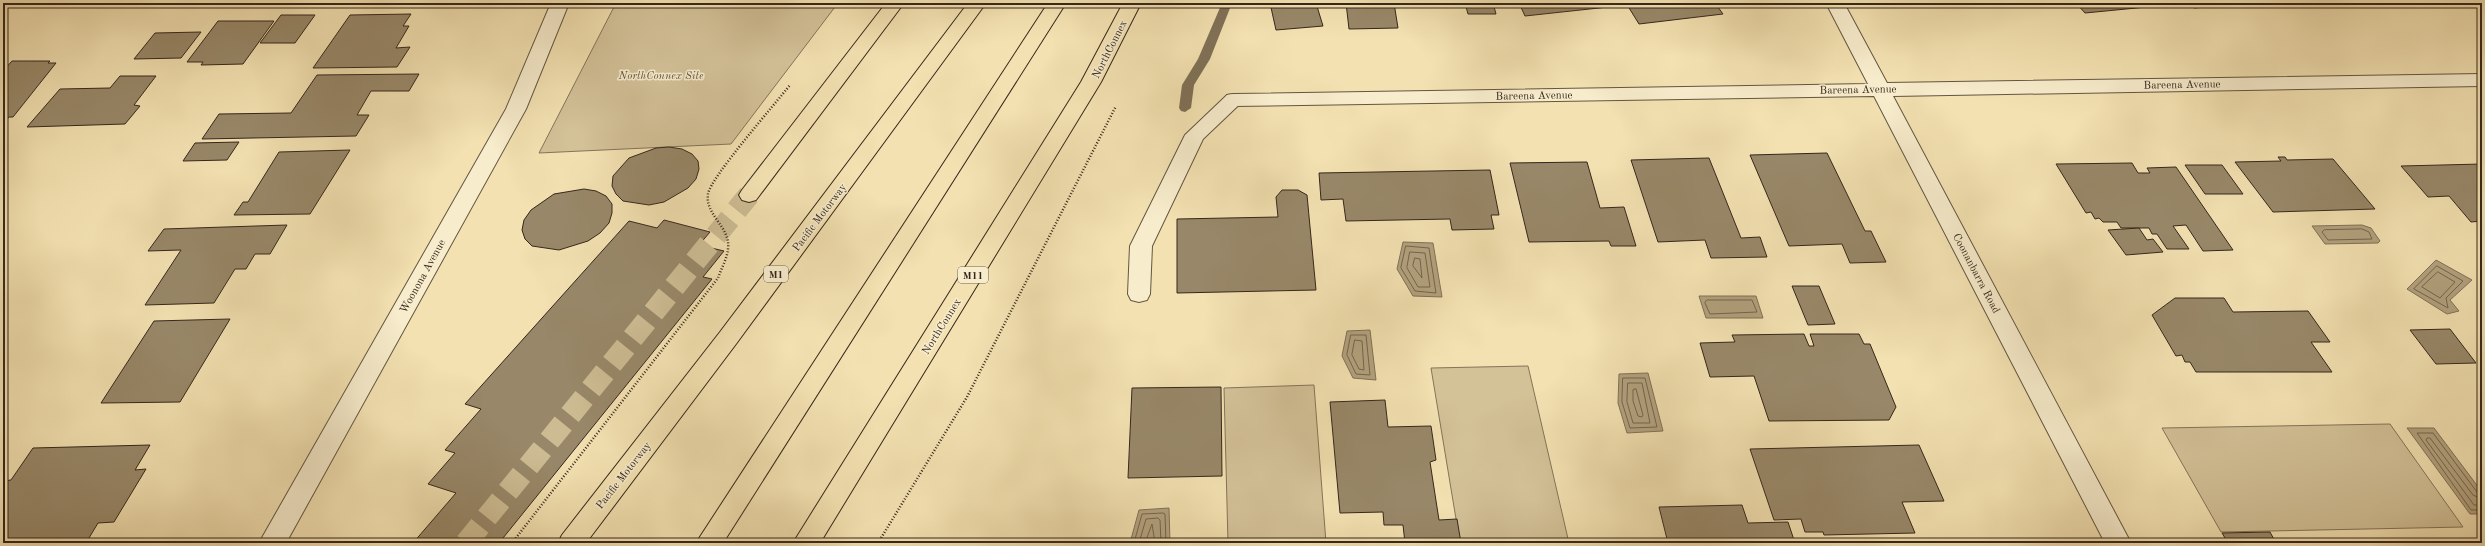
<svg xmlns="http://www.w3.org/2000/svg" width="2485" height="546" font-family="'Old Standard TT',serif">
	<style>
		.green { fill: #d3c198; stroke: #84745a }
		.water { fill: #b2a27e; stroke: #807157 }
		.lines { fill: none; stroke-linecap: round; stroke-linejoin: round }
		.shore { stroke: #74644d; stroke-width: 1 }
		.stream { fill: #807157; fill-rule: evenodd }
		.building { fill: #988869; stroke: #35271c }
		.motorway-tunnel { stroke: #cdbc93; stroke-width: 22; stroke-dasharray: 22 11; stroke-linecap: butt }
		.service-casing { stroke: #645641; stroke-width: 2 }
		.minor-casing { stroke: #645641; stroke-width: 2 }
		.motorway-casing { stroke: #35271c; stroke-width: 2 }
		.path { stroke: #35271c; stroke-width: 2.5; stroke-dasharray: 1 2; stroke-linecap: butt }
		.service { fill: #f7eccc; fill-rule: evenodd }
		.minor { fill: #f7eccc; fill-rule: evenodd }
		.motorway { fill: #f3e1b1; fill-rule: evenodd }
		.labels { text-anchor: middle; stroke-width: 3; stroke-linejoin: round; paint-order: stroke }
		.shield { fill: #f7eccc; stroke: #6f6251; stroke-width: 1 }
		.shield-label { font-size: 10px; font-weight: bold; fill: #35271c }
		.street-label { font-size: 11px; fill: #35271c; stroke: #f7eccc }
		.park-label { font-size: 11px; font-style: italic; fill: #5c4e3b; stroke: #f7eccc }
	</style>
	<rect width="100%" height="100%" fill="#f3e1b1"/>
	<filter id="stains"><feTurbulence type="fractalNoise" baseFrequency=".005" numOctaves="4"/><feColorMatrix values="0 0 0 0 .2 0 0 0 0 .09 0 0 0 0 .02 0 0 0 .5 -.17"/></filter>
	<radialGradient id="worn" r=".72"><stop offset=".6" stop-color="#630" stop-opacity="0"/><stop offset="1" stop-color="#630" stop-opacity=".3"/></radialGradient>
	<g class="green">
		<polygon points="616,3 838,3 731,144 539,153"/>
		<polygon points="1528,366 1569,543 1460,543 1431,368"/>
		<polygon points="1314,385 1326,543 1228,543 1224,388"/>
		<polygon points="2390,424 2463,527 2221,532 2162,428"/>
	</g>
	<g class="water">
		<polygon points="2362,225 2371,228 2380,241 2378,243 2325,244 2312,226"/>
		<polygon points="1403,242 1433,243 1442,297 1413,296 1397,269"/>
		<polygon points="2436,260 2472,280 2450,300 2459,311 2447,314 2407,289"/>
		<polygon points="1699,296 1756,296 1763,318 1706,318"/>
		<polygon points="1370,330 1376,380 1353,378 1342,356 1347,331"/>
		<polygon points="1648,373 1663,431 1627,433 1618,403 1619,374"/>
		<polygon points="2407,428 2434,428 2482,492 2482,514 2470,514"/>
		<polygon points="1169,508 1170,543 1130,543 1139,510"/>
	</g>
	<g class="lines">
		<g class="shore">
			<polygon points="2362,229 2369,232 2372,239 2328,240 2322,232 2324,230"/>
			<polygon points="1406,246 1429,248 1436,293 1415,291 1401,268"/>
			<polygon points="1410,252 1425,253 1430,287 1418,287 1407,268"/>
			<polygon points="1415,258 1420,259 1422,278 1413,266"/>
			<polygon points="2437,266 2463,281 2446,298 2448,308 2414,289"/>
			<polygon points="2438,272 2455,282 2440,298 2422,287"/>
			<polygon points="1707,300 1752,300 1757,312 1710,314 1705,303"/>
			<polygon points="1351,335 1366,335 1370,375 1356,374 1347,355"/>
			<polygon points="1355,340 1362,341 1364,370 1359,369 1352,355"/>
			<polygon points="1623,378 1645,378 1657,427 1630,428 1622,402"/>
			<polygon points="1628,383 1642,383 1650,423 1633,423 1627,402"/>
			<polygon points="1636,389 1643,415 1642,417 1638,416 1633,401 1633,390"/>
			<polyline points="2482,494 2477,492 2433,433 2417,433 2471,510 2482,510"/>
			<polyline points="2482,499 2473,495 2430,438 2427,438 2426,440 2474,505 2482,505"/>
			<polyline points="1134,543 1142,514 1163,513 1165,514 1166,543"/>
			<polyline points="1139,543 1146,519 1158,518 1160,520 1161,543"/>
			<polyline points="1145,543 1152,524 1155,543"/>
		</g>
		<polygon class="stream" points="1222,3 1232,3 1210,59 1194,85 1191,108 1185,112 1181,111 1179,108 1182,85 1198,59"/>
	</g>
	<g class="building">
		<polygon points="1270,3 1316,3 1323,26 1276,30"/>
		<polygon points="1346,3 1394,3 1398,28 1349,29"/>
		<polygon points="1465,3 1493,3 1496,14 1468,14"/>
		<polygon points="1519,3 1606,3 1608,7 1525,16"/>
		<polygon points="1626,3 1715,3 1723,14 1639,24"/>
		<polygon points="2076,3 2154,3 2157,6 2085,13"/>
		<polygon points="2189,3 2257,3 2194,8"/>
		<polygon points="2315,3 2354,3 2317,5"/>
		<polygon points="411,14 403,26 409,26 396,48 410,47 397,67 313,68 350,15"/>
		<polygon points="281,15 315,15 295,43 260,43"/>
		<polygon points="218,21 274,21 243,64 201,65 203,62 187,62"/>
		<polygon points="201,32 181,58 134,59 155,33"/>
		<polygon points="12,61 50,61 48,63 56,63 13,117 9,117 3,124 3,71"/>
		<polygon points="419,74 409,91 371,91 357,115 369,115 356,136 202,139 219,114 291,113 317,75"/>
		<polygon points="120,76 156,76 134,105 140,106 125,124 27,127 60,89 110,88"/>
		<polygon points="239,142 227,160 183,161 195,143"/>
		<polygon points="669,147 682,149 692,154 698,161 699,169 696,179 688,188 664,202 649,205 623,201 616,194 612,186 613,176 629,158 656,148"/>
		<polygon points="350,150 310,214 234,215 243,202 248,202 279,152"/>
		<polygon points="1827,153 1865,231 1871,231 1886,262 1850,263 1842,244 1789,246 1750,155"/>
		<polygon points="2278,157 2285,157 2287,160 2333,159 2375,209 2273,212 2235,162 2281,161"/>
		<polygon points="1709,158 1741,238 1760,237 1767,257 1711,258 1705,240 1658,242 1631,160"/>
		<polygon points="1587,162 1600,208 1624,207 1636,246 1611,246 1609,241 1529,242 1510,163"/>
		<polygon points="2132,163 2138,173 2150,173 2147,168 2176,167 2233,250 2203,251 2186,225 2173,226 2189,249 2167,249 2157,234 2152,234 2149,228 2121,228 2117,222 2103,222 2099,218 2095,219 2091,212 2086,213 2056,164"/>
		<polygon points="2482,164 2482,221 2471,222 2449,196 2428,197 2401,166"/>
		<polygon points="2185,165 2222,165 2243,194 2205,194"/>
		<polygon points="1490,170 1499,215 1491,215 1494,229 1452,230 1450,219 1346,221 1343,199 1321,200 1319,173"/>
		<polygon points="584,189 596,191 606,196 612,204 612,213 609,223 600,233 588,241 559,250 532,246 525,239 522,230 524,220 531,210 554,194"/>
		<polygon points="1282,190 1298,190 1307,195 1316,290 1177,293 1177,219 1278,217 1276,197"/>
		<polygon points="664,220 710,232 699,245 724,251 703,277 712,279 499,543 413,543 456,493 428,484 455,453 445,450 481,409 465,404 629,221 657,228"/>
		<polygon points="287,225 270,254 255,254 246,269 235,269 214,303 145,305 181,250 148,251 164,229"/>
		<polygon points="2139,228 2147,240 2153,239 2163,252 2126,255 2108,230"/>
		<polygon points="1792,286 1819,286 1835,324 1808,325"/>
		<polygon points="2175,298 2224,298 2233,312 2308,311 2330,342 2311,342 2332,372 2196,372 2190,362 2185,362 2182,355 2176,356 2152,315"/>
		<polygon points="230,319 180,402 101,403 154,321"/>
		<polygon points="2450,329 2476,363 2436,364 2410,330"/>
		<polygon points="1804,334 1809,346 1814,346 1810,334 1859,334 1864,344 1870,344 1896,407 1889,420 1769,421 1754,376 1710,377 1700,343 1735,342 1732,335"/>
		<polygon points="1221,387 1222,476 1128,478 1132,388"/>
		<polygon points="1385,400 1388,427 1431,426 1436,460 1430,462 1439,520 1457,519 1461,543 1405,543 1403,525 1384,525 1383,512 1340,513 1330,402"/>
		<polygon points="150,445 135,470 146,469 114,522 98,523 86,543 3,543 3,537 7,531 3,531 3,481 11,480 33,448"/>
		<polygon points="1919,445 1944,501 1902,502 1915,533 1824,535 1823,532 1805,532 1801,519 1774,520 1750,449"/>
		<polygon points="1742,505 1748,523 1788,522 1795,543 1668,543 1659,507"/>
		<polygon points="2270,532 2276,543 2228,543 2222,533"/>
	</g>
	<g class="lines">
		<polyline class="motorway-tunnel" points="466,543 749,195"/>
		<defs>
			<polygon id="service" points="1234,94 1241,95 1244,100 1203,139 1152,246 1150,294 1147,300 1139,302 1131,300 1128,294 1130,246 1185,135 1227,95"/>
			<g id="minor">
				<polygon points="551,3 569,3 526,109 286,543 259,543 506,109"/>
				<polygon points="1826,3 1844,3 1887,83 2482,74 2482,86 1893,96 2131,543 2105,543 1874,96 1234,106 1227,105 1224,100 1227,95 1234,94 1868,84"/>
			</g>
			<g id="motorway">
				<polygon points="886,3 904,3 756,200 749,202 742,200 739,195 742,190"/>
				<polygon points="968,3 986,3 736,344 586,543 558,543 562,535 720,332"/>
				<polygon points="1048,3 1066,3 723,543 696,543"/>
				<polygon points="1123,3 1141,3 1101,82 820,543 793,543 1081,82"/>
			</g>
		</defs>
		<use href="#service" class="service-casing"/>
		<use href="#minor" class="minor-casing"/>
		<use href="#motorway" class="motorway-casing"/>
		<g class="path">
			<path d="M512,543L718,278C721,269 727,259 728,249C731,227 705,216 708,194C710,178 776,103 790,85"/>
			<polyline points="878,543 967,397 1116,106"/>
		</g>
		<use href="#service" class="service"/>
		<use href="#minor" class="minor"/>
		<use href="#motorway" class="motorway"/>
	</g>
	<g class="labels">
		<g class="shield">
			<rect x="764" y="266" width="24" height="16" rx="3"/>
			<rect x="958" y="267" width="30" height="16" rx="3"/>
		</g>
		<g class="shield-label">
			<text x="776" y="278">M1</text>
			<text x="973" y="279">M11</text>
		</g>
		<g class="street-label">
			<text transform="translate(1109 49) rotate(-63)" y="4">NorthConnex</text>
			<text transform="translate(2182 84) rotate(-1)" y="4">Bareena Avenue</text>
			<text transform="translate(1858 89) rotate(-1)" y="4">Bareena Avenue</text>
			<text transform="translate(1534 95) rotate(-1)" y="4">Bareena Avenue</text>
			<text transform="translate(819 217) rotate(-53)" y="4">Pacific Motorway</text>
			<text transform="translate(1977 273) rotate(62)" y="4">Coonanbarra Road</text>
			<text transform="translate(422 276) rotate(-61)" y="4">Woonona Avenue</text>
			<text transform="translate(941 326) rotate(-58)" y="4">NorthConnex</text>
			<text transform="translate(623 475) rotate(-52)" y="4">Pacific Motorway</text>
		</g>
		<g class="park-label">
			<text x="661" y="79">NorthConnex Site</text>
		</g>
	</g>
	<rect width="2485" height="546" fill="none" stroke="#f3e1b1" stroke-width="16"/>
	<rect x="4" y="4" width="2477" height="538" fill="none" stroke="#35271c" stroke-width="2"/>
	<rect x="8" y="8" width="2469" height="530" fill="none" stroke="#35271c"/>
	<rect width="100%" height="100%" filter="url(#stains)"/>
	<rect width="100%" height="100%" fill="url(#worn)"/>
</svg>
